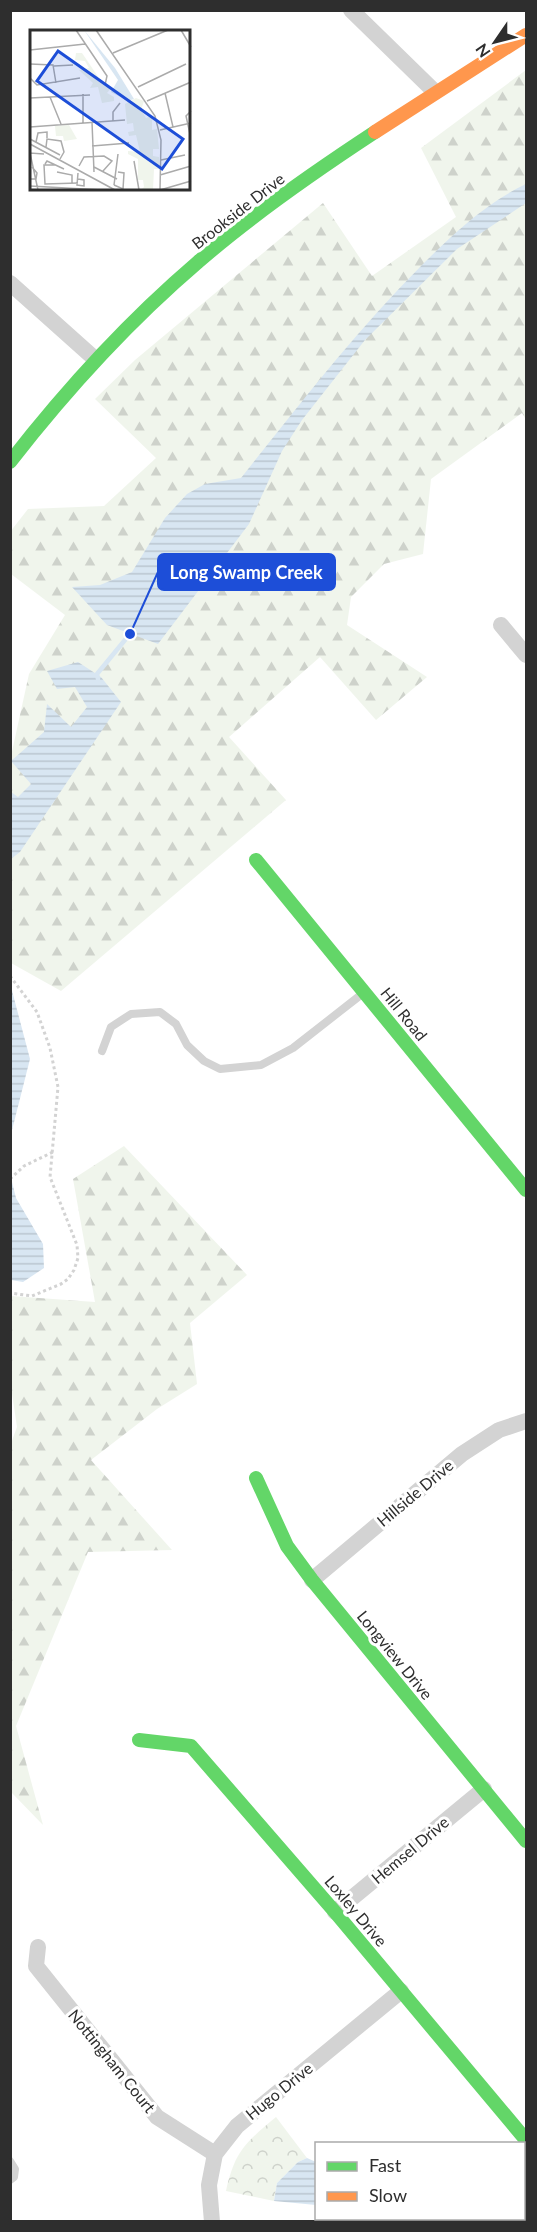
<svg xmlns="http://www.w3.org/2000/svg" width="537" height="2232" font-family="Lato,sans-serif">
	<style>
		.forest { fill: url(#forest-firs) }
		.park { fill: url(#park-crowns) }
		.water { fill: url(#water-rules) }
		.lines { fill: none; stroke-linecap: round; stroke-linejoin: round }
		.stream { stroke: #d8e6f2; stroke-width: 4.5 }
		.path { stroke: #d3d3d3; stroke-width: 3; stroke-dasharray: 3 3; stroke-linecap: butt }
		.lane { stroke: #d3d3d3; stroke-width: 8 }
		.street { stroke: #d3d3d3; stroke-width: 16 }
		.fast { stroke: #63d668; stroke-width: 14 }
		.slow { stroke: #ff974d; stroke-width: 14 }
		.labels { text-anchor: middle; stroke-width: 6; stroke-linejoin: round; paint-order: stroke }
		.street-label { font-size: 16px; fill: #2e2e2e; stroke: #fff }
		.inset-road { fill: none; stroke: #ababab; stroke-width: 1.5 }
		.view { fill: #1d4ed8; fill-opacity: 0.15; stroke: #1d4ed8; stroke-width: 3 }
		.inset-edge { fill: none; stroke: #2e2e2e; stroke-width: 3 }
		.leader { fill: none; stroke: #1d4ed8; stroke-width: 2 }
		.callout-dot { fill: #1d4ed8; stroke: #fff; stroke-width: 2 }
		.callout { fill: #1d4ed8; stroke: #1d4ed8; stroke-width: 2 }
		.callout-label { font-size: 18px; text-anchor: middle; font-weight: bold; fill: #fff }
	</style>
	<defs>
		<pattern id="forest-firs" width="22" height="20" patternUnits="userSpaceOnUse" patternTransform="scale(1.5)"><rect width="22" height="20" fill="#f0f5ec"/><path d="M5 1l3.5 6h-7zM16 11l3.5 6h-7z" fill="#ced2cb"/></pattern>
		<pattern id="park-crowns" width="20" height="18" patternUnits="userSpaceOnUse" patternTransform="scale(1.5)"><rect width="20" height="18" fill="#f0f5ec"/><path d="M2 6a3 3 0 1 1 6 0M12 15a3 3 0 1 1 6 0" fill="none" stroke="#ced2cb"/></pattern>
		<pattern id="water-rules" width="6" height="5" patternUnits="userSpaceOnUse" patternTransform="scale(1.5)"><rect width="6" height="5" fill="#d8e6f2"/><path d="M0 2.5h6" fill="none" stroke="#bac6d0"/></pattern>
	</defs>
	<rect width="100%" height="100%" fill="#fff"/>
	<g class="forest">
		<polygon points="526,70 526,420 522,413 431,479 423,554 384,564 351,597 347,625 427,677 376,720 320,657 229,737 286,800 61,991 11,963 11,756 29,674 65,615 11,574 10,532 28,509 104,506 156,458 95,399 135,360 323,203 372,276 456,217 421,148"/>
		<polygon points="124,1146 247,1275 190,1323 197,1384 157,1409 91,1460 172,1550 88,1552 16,1726 43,1825 11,1792 10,1446 17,1427 11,1387 11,1296 95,1302 73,1179"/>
	</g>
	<path class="park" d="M276,2117L307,2158L298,2162L277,2183L274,2201L226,2191C235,2151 245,2143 276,2117Z"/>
	<g class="water">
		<path d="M526,184V203L457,249L365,340L302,420L282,451L249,524L158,644L107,625L72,587L100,585L132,572L165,518L187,494L205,484L241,478C299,405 356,331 422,265C453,234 486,203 526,184Z"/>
		<polygon points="78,662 101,677 121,702 20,852 11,859 11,792 18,797 31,784 11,761 44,732 47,704 71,727 87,707 75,687 57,689 47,671"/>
		<polygon points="10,983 30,1059 11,1134 10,1134"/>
		<polygon points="11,1178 16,1198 43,1244 44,1268 23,1282 11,1280"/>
		<polygon points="307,2158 316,2162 316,2205 274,2201 277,2183 298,2162"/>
	</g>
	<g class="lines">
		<polyline class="stream" points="98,679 97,674 134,629"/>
		<g class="path">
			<polyline points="10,976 37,1012 50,1048 58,1087 50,1177 77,1245 78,1258 74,1270 68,1279 61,1284 32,1296 10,1293"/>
			<polyline points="10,1179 24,1166 53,1152"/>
		</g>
		<g class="lane">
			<polyline points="102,1051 111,1027 131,1014 160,1012 176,1024 187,1045 204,1061 220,1069 261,1065 293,1048 362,994"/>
			<polyline points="10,2161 15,2169 14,2177 10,2180"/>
		</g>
		<g class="street">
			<polyline points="351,10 435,92"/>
			<polyline points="10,283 95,359"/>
			<polyline points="501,625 526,655"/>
			<polyline points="312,1580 462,1454 499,1430 526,1421"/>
			<polyline points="335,1912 484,1789"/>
			<polyline points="38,1947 36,1966 157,2117 215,2154"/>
			<polyline points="212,2222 209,2185 215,2154 237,2126 401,1991"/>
		</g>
		<g class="fast">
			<path d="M10,462C66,390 129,321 198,262C253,214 314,172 375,132"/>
			<polyline points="256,860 526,1190"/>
			<polyline points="256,1478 287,1546 312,1580 526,1841"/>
			<polyline points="139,1740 191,1746 335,1912 526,2140"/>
		</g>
		<polyline class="slow" points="375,132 526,35"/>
	</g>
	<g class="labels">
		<g class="street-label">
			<text transform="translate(238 211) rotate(-38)" y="6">Brookside Drive</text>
			<text transform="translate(404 1014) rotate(51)" y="6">Hill Road</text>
			<text transform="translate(415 1493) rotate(-40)" y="6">Hillside Drive</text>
			<text transform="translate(395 1655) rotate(51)" y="6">Longview Drive</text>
			<text transform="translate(410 1850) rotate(-40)" y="6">Hemsel Drive</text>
			<text transform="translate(356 1911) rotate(50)" y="6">Loxley Drive</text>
			<text transform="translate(112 2061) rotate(51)" y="6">Nottingham Court</text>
			<text transform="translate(279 2091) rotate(-39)" y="6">Hugo Drive</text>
		</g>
	</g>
	<g transform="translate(30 30)">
		<rect width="160" height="160" fill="#fff"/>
		<path d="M46,23H52L73,54L81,58L77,63L84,67V71L72,73L68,57L60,58L63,53L49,40L59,38L55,31L45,30ZM106,68L114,71L111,80L116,88L122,86V100L127,99L129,119H123V126L129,127V139H124L123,160H111L114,157L113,150H108V129L98,124V121L110,122L106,105L99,106L98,102L104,101L103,93L97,94L95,74ZM39,95L47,109L34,111L33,106H26L25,96Z" fill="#f0f5ec"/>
		<path d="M54,0L85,38L104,69L98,71L81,62L88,50Z" fill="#d8e6f2"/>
		<path class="inset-road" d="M46,0L77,46L75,55M66,0L125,86L131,110L130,160M151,0L161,17M0,20L55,14M83,23L138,0M0,34L23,35L26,53M24,36L43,35M0,48L7,55L50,48M108,57L156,34M135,63L143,97M53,64V93M20,67L31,94M0,68L60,65M117,71L161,52M83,91V82L90,73M62,92L64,142M0,97L95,90M130,100L161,93M160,104L156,86L161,81M0,109L30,125M6,112L8,103L17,102V108M0,114L85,160M62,116L99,113M16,117L17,109L31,111L34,122L30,129M131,130L155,125M104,131L109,160M15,134L17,131L34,139M25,135H14L15,154L48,153M49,136L54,127L74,126L82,131L73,141M64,137L87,149M27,142L42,145V154M48,143L47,155L54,156V150L48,149M130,145L161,136M0,149H6L7,143L2,137M84,155L93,159L94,143L88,142M84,155L88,124M0,156L72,160M8,160L0,123L14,124M130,160L161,151"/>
		<path class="view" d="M28,21L153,109L132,139L7,51Z"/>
		<rect width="160" height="160" class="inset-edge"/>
	</g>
	<path class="leader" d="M130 634L158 572"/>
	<circle class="callout-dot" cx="130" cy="634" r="6"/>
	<rect class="callout" x="158" y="554" width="177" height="36" rx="6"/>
	<g class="callout-label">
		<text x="246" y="579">Long Swamp Creek</text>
	</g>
	<rect width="537" height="2232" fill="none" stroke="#2e2e2e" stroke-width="24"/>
	<rect x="315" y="2142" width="210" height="78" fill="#ffffff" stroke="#ababab" stroke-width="1.5"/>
	<rect x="327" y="2162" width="30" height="9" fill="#63d668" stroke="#ababab" stroke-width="1.5"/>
	<text x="369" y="2172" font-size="18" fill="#2e2e2e">Fast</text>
	<rect x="327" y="2192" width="30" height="9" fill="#ff974d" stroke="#ababab" stroke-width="1.5"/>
	<text x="369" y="2202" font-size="18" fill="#2e2e2e">Slow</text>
	<g transform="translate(495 42) rotate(235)" stroke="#ffffff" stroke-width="4.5" paint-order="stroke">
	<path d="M0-4.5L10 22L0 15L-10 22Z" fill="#2e2e2e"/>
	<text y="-9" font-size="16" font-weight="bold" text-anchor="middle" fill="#2e2e2e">N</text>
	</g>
</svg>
